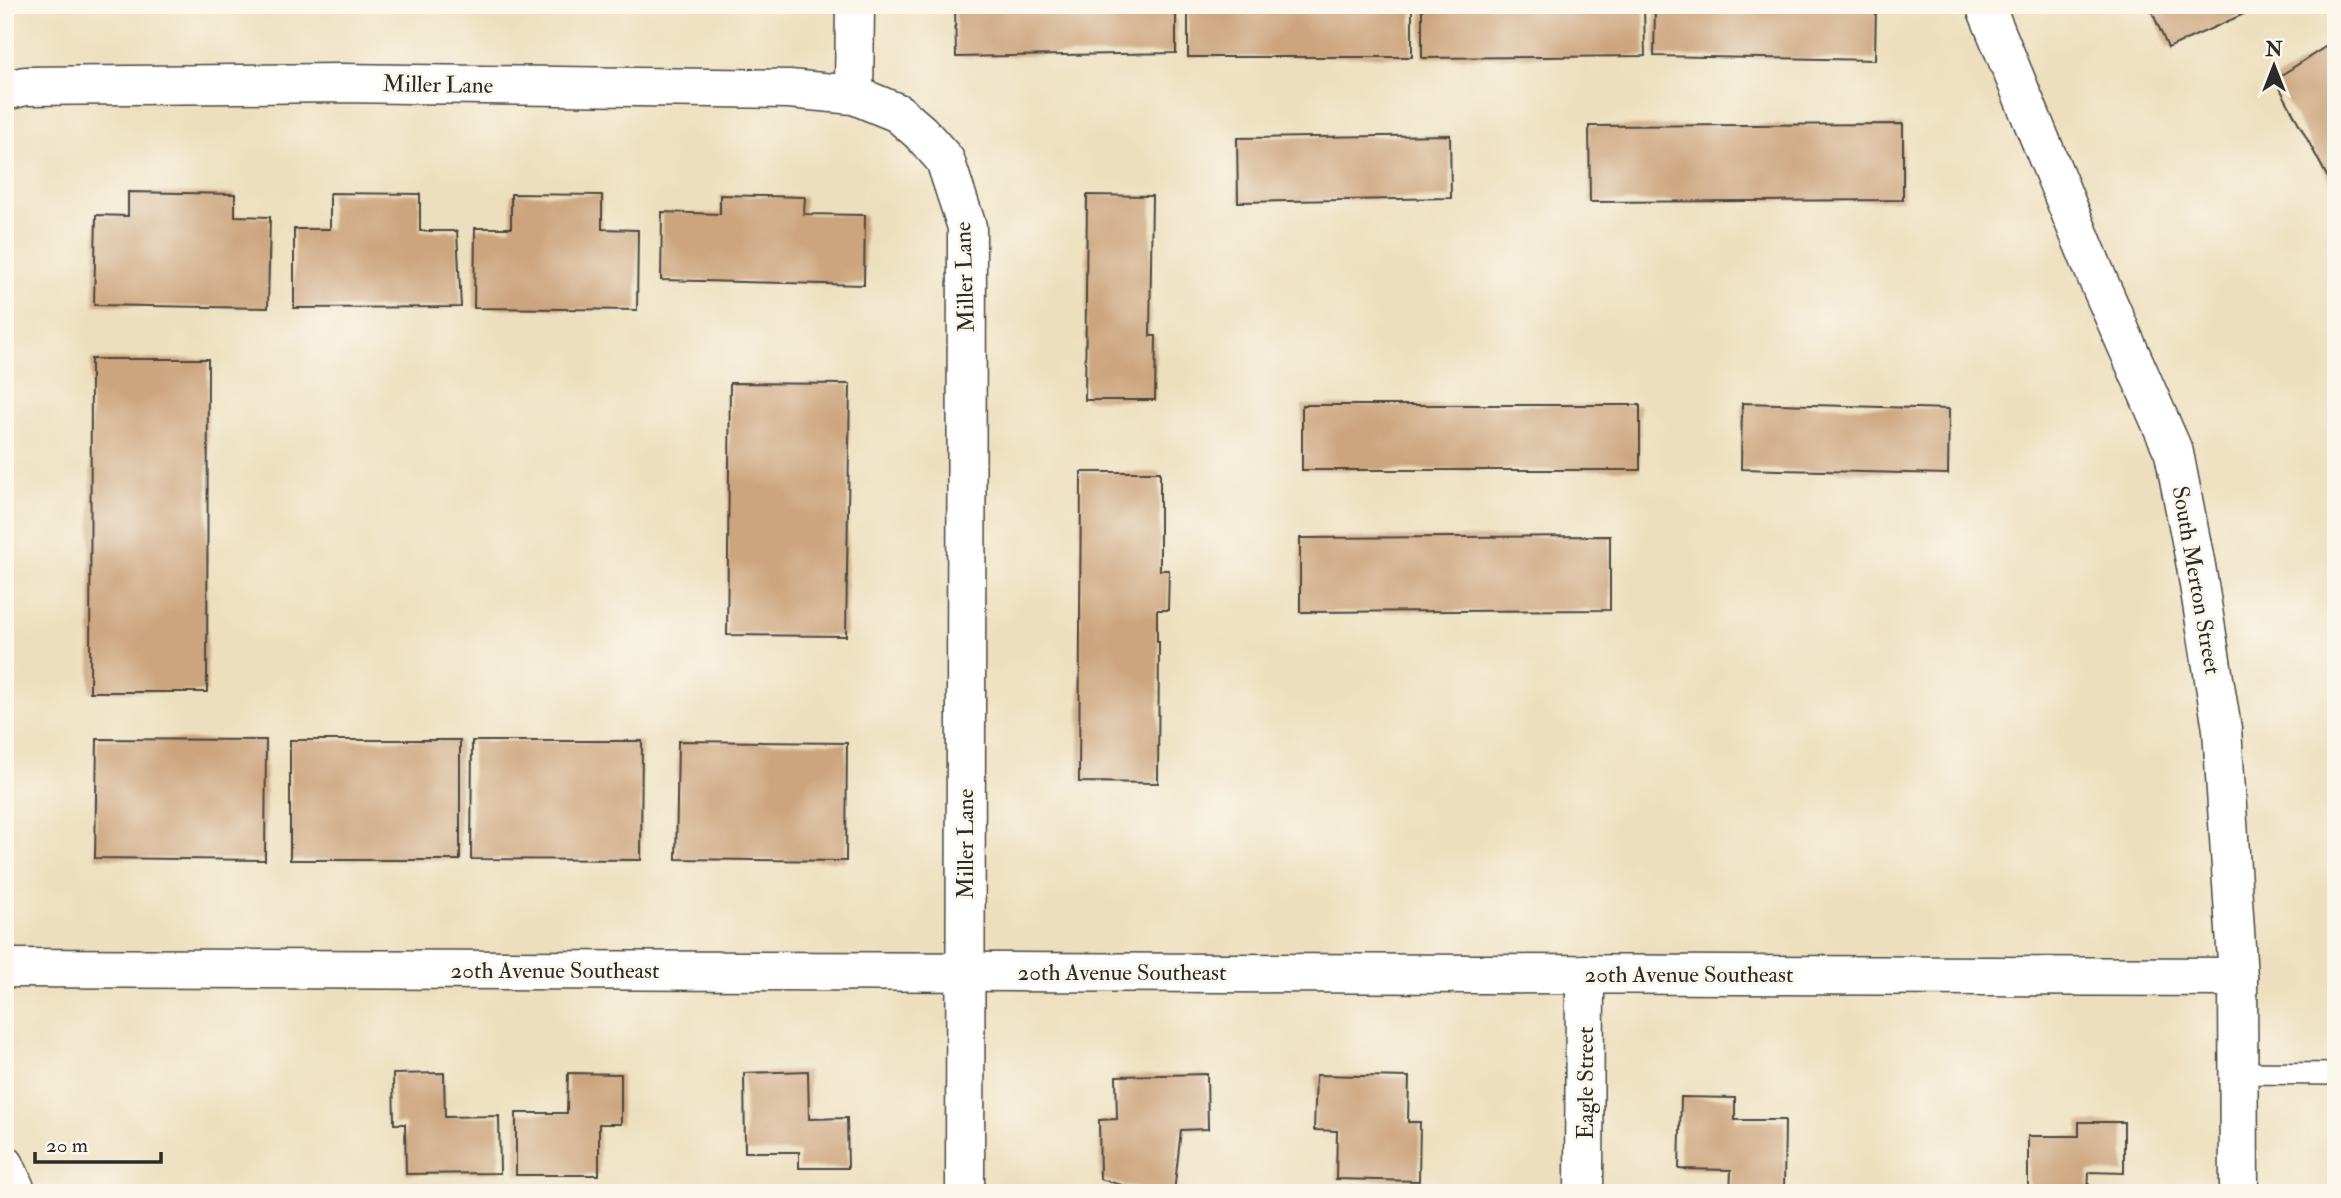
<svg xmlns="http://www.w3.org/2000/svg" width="2341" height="1198" font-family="'IM FELL Double Pica',serif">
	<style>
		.building { fill: #cca47d }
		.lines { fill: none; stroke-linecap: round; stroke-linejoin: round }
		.lane-casing { stroke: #484641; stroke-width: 24 }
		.street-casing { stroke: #484641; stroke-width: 41 }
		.lane { stroke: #fff; stroke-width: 21 }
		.street { stroke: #fff; stroke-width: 38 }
		.labels { text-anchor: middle; stroke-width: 6; stroke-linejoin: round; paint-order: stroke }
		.street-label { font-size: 23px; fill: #2b2b2b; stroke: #fbf7ec }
	</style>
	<rect width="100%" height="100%" fill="#fbf7ec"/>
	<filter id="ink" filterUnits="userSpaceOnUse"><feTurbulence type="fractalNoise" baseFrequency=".0143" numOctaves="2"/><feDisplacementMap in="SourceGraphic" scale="14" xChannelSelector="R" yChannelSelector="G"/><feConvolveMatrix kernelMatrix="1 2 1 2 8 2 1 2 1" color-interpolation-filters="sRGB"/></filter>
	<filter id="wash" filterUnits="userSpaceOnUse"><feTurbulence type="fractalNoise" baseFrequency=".00686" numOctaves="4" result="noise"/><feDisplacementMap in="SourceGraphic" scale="28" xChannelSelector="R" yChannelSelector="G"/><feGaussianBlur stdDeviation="1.57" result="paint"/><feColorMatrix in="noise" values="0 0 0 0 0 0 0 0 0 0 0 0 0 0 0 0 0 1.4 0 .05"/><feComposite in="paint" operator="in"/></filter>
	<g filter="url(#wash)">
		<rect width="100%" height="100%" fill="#eddfbd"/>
		<g id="blocks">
			<g class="building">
				<polygon points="955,5 1176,5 1176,53 956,57"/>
				<rect x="1188" y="5" width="224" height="52"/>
				<polygon points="1422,5 1644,5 1645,56 1422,58"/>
				<polygon points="1655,5 1876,5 1875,60 1654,56"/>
				<polygon points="2149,5 2264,5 2168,48"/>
				<polygon points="2336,40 2336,193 2275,79"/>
				<polygon points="1903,124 1903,200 1590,202 1589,126"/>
				<polygon points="1450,135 1451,198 1238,202 1237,138"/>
				<polygon points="128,192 235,194 235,216 270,217 268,308 94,305 96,215 128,216"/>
				<polygon points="330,193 420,194 420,231 457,231 461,307 294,308 294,229 330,229"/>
				<polygon points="511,194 602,195 602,229 638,230 637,310 474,308 475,228 511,228"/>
				<polygon points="720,195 805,197 804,214 865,215 864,285 661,280 662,212 720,214"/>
				<polygon points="1087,195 1152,196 1150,336 1156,336 1155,400 1085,400"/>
				<polygon points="91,359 208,359 207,692 90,692"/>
				<polygon points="730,383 850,384 846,636 727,635"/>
				<polygon points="1742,403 1949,409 1948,474 1741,469"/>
				<rect x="1302" y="405" width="338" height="65"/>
				<polygon points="1081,472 1160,472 1160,570 1169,570 1168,610 1157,610 1157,642 1159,642 1158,783 1079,782"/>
				<polygon points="1610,536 1610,610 1300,612 1300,538"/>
				<polygon points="97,739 266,740 265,860 95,858"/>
				<rect x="290" y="740" width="170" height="120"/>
				<polygon points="472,741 642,741 641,860 471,859"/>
				<polygon points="678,741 847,743 846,861 676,859"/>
				<polygon points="808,1071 809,1119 847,1118 848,1168 799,1168 799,1152 745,1152 744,1073"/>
				<polygon points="444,1073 445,1117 499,1116 500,1173 406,1174 405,1124 394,1124 393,1074"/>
				<polygon points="568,1073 621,1074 621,1124 599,1124 599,1175 516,1175 516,1113 567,1113"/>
				<polygon points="1207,1074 1208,1129 1181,1130 1174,1193 1151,1193 1100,1179 1099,1120 1117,1119 1116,1076"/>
				<polygon points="1316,1075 1409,1077 1408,1122 1420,1122 1419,1181 1336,1179 1337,1131 1314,1130"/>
				<polygon points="1681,1097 1735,1098 1735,1120 1785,1120 1784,1193 1730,1193 1731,1170 1679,1169"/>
				<polygon points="2079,1122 2124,1122 2124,1173 2089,1172 2088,1193 2028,1193 2028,1136 2079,1136"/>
			</g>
		</g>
	</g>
	<g filter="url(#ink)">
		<use href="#blocks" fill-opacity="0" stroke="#484641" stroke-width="2"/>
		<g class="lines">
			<defs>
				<polyline id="lane" points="2238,1073 2336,1074"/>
				<g id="street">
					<polyline points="1985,5 2098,280 2174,453 2196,566 2222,729 2238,977 2239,1193"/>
					<polyline points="5,91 25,86 339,83 789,89 854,95 898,113 921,133 945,160 967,227 965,1193"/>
					<polyline points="854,95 855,5"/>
					<polyline points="5,968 2238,977"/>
					<polyline points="5,1165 17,1193"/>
					<polyline points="1584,1193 1585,974"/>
				</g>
			</defs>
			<use href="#lane" class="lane-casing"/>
			<use href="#street" class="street-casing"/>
			<use href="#lane" class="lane"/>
			<use href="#street" class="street"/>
		</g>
	</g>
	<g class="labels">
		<g class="street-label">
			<text transform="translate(438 84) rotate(1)" y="8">Miller Lane</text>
			<text transform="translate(964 277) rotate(-92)" y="8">Miller Lane</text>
			<text transform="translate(2197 580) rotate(80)" y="8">South Merton Street</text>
			<text transform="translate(965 844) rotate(-90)" y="8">Miller Lane</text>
			<text x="555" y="978">20th Avenue Southeast</text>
			<text x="1122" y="980">20th Avenue Southeast</text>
			<text x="1689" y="982">20th Avenue Southeast</text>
			<text transform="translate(1585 1083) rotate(-90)" y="8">Eagle Street</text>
		</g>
	</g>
	<rect width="2341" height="1198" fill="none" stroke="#fbf7ec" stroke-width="28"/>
	<g transform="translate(2274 66)" stroke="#fbf7ec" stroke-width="5" paint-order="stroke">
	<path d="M0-5L12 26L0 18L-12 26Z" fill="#2b2b2b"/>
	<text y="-10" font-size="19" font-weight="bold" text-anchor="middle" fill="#2b2b2b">N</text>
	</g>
	<path d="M35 1152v10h126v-10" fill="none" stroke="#2b2b2b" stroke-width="3.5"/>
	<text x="46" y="1152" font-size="21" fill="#2b2b2b" stroke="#fbf7ec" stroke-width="5" paint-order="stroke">20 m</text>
</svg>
